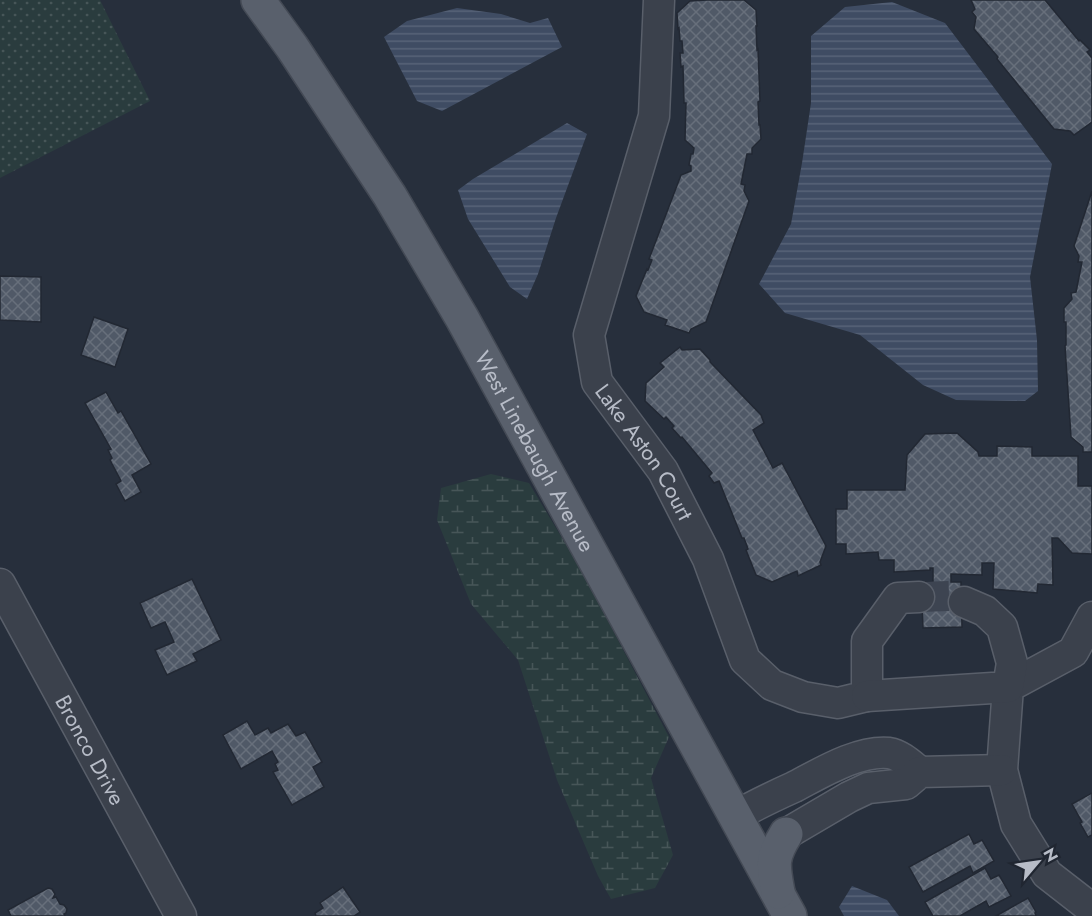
<svg xmlns="http://www.w3.org/2000/svg" width="1092" height="916" font-family="Jost,sans-serif">
	<style>
		.green { fill: url(#green-dots) }
		.wetland { fill: url(#wetland-marsh) }
		.water { fill: url(#water-rules) }
		.building { fill: url(#building-cross-hatch); stroke: #222833; stroke-width: 1.5 }
		.lines { fill: none; stroke-linecap: round; stroke-linejoin: round }
		.minor-tunnel { stroke: #3d4451; stroke-width: 30; stroke-dasharray: 30 15; stroke-linecap: butt }
		.minor-casing { stroke: #595f6a; stroke-width: 33 }
		.major-casing { stroke: #444a55; stroke-width: 36 }
		.minor { stroke: #3b414c; stroke-width: 30 }
		.major { stroke: #59606c; stroke-width: 33 }
		.labels { text-anchor: middle; stroke-width: 4.5; stroke-linejoin: round; paint-order: stroke }
		.street-label { font-size: 22px; fill: #b7bcc7; stroke: #202631 }
	</style>
	<defs>
		<pattern id="green-dots" width="8" height="8" patternUnits="userSpaceOnUse" patternTransform="scale(1.5)"><rect width="8" height="8" fill="#2a3c3e"/><path d="M2 2h.1M6 6h.1" fill="none" stroke="#475658" stroke-width="1.8" stroke-linecap="round"/></pattern>
		<pattern id="wetland-marsh" width="20" height="14" patternUnits="userSpaceOnUse" patternTransform="scale(1.5)"><rect width="20" height="14" fill="#2a3c3e"/><path d="M1 5h8M5 5V1M11 12h8M15 12V8" fill="none" stroke="#475658"/></pattern>
		<pattern id="water-rules" width="6" height="5" patternUnits="userSpaceOnUse" patternTransform="scale(1.5)"><rect width="6" height="5" fill="#3f4c63"/><path d="M0 2.5h6" fill="none" stroke="#586478"/></pattern>
		<pattern id="building-cross-hatch" width="8" height="8" patternUnits="userSpaceOnUse" patternTransform="scale(1.5)"><rect width="8" height="8" fill="#505967"/><path d="M0 0l8 8M0 8l8-8" fill="none" stroke="#676f7b"/></pattern>
	</defs>
	<rect width="100%" height="100%" fill="#272f3c"/>
	<polygon class="green" points="0,0 100,0 150,101 0,178"/>
	<polygon class="wetland" points="491,474 529,483 580,568 669,737 651,778 673,855 655,888 611,899 598,876 557,780 518,660 471,604 437,520 441,488"/>
	<g class="water">
		<polygon points="892,2 945,23 1052,164 1030,277 1037,340 1038,391 1025,401 956,400 923,385 860,335 785,313 759,284 791,224 802,163 811,103 811,36 845,7"/>
		<polygon points="457,8 501,14 530,23 548,18 562,47 442,111 417,101 384,37 407,21"/>
		<polygon points="567,123 587,134 556,218 538,274 527,299 510,287 468,219 458,190 473,179"/>
		<polygon points="852,886 887,900 899,916 844,916 839,907"/>
	</g>
	<g class="building">
		<polygon points="707,0 744,0 756,10 757,26 756,26 757,50 758,49 760,101 758,102 759,125 760,125 761,139 752,148 752,154 747,154 741,184 745,185 744,191 749,201 706,322 691,329 689,333 665,325 667,320 644,312 636,296 647,269 648,270 652,260 649,259 681,175 691,171 691,166 689,165 691,154 693,154 694,148 685,140 686,103 684,103 683,66 681,67 680,53 683,53 682,41 680,41 679,28 678,29 677,13 690,1"/>
		<polygon points="971,0 1045,0 1079,41 1080,40 1090,50 1087,52 1092,58 1092,122 1074,135 1070,131 1054,129 997,59 998,57 974,29 976,17 972,12 975,9"/>
		<polygon points="1092,191 1092,452 1083,452 1083,447 1071,437 1065,346 1066,345 1066,322 1064,322 1064,308 1072,299 1071,293 1076,292 1082,262 1078,262 1079,256 1074,246"/>
		<polygon points="0,276 41,277 41,322 0,320"/>
		<polygon points="94,317 128,329 115,367 81,355"/>
		<polygon points="680,347 682,350 700,349 710,360 710,362 761,415 764,423 753,430 773,468 782,463 826,546 820,562 821,565 798,576 797,571 772,582 756,575 746,550 748,549 744,538 742,538 719,481 714,483 709,476 712,473 682,437 681,438 672,428 674,426 666,417 664,419 645,401 646,383 664,367 660,363"/>
		<polygon points="106,392 118,413 121,411 151,464 132,475 141,492 125,501 116,484 121,481 110,460 112,458 108,450 111,449 85,403"/>
		<polygon points="957,433 978,452 979,456 997,456 997,446 1032,447 1032,456 1078,456 1078,486 1092,486 1092,554 1072,553 1058,538 1052,538 1053,585 1038,584 1037,593 993,589 994,563 982,563 982,575 951,574 951,582 961,582 962,627 923,628 921,582 933,582 933,568 930,568 930,570 894,572 894,560 879,560 878,552 846,554 846,544 836,544 836,509 847,509 847,490 905,490 907,455 925,434"/>
		<polygon points="192,579 221,640 193,654 197,661 167,675 155,650 174,642 165,622 151,628 140,603"/>
		<polygon points="247,721 255,735 268,728 271,733 288,724 296,736 305,732 322,762 313,767 324,787 292,805 273,772 278,770 275,764 278,762 272,751 241,769 223,735"/>
		<polygon points="1092,793 1092,835 1088,837 1080,823 1082,822 1072,804"/>
		<polygon points="969,834 974,844 982,840 994,861 973,873 970,866 923,892 909,867"/>
		<polygon points="985,868 991,879 999,875 1011,896 989,907 986,901 960,916 933,916 925,902"/>
		<polygon points="343,887 360,912 354,916 316,916 315,913 323,908 320,903"/>
		<polygon points="48,888 52,889 55,894 53,898 56,897 60,904 64,905 67,909 66,913 64,914 65,916 11,916 8,910"/>
		<polygon points="1028,898 1036,912 1035,913 1036,916 996,916"/>
	</g>
	<g class="lines">
		<polyline class="minor-tunnel" points="919,597 951,596 964,602"/>
		<defs>
			<g id="minor">
				<path id="s1" d="M659,0L654,116L589,335L597,382L663,471L708,559L745,660L772,685L803,697L838,703L867,696V641L898,598L919,597"/>
				<path id="s2" d="M0,584L181,916"/>
				<polyline points="1092,617 1073,652 1008,687 1002,770 1016,824 1047,874 1092,909"/>
				<polyline points="867,696 1008,687 1012,663 1002,627 985,611 964,602"/>
				<path d="M736,816C755,805 774,796 794,787C821,773 858,750 889,753C901,755 911,765 920,772"/>
				<polyline points="786,834 849,797 868,788 906,784 920,772 1002,770"/>
			</g>
			<g id="major">
				<path id="s3" d="M258,0L292,47L390,196L462,318L790,916"/>
				<path d="M778,892C773,865 771,858 786,834"/>
			</g>
		</defs>
		<use href="#minor" class="minor-casing"/>
		<use href="#major" class="major-casing"/>
		<use href="#minor" class="minor"/>
		<use href="#major" class="major"/>
	</g>
	<g class="labels">
		<g class="street-label">
			<text dy="8" stroke="none"><textPath href="#s3" startOffset="530">West Linebaugh Avenue</textPath></text>
			<text dy="8" stroke="none"><textPath href="#s1" startOffset="477">Lake Aston Court</textPath></text>
			<text dy="8" stroke="none"><textPath href="#s2" startOffset="189">Bronco Drive</textPath></text>
		</g>
	</g>
	<g transform="translate(1038 862) rotate(61)" stroke="#202631" stroke-width="4.5" paint-order="stroke">
	<path d="M0-4.5L10 22L0 15L-10 22Z" fill="#b7bcc7"/>
	<text y="-9" font-size="16" font-weight="bold" text-anchor="middle" fill="#b7bcc7">N</text>
	</g>
</svg>
